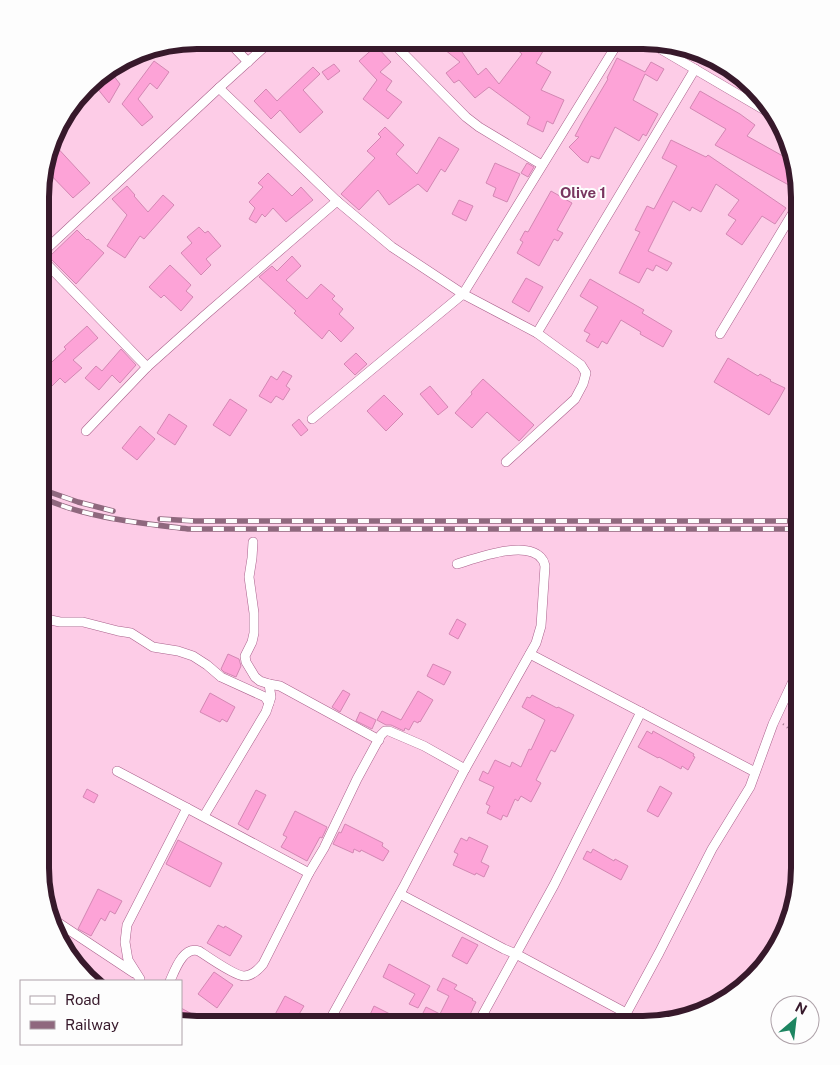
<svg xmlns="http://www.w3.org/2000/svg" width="840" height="1065" font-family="'Public Sans',sans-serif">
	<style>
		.building { fill: #fda3d7; stroke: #d387b3 }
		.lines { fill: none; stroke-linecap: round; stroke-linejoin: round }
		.street-casing { stroke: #aa618c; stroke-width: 10 }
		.path { stroke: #9f778e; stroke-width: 2; stroke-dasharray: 1 4; stroke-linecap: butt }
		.street { stroke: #fff; stroke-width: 9 }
		.rail-casing { stroke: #8f687e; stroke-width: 5.5 }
		.rail { stroke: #fdfdfd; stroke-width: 4; stroke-dasharray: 11; stroke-linecap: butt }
		.labels { text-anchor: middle; stroke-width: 4; stroke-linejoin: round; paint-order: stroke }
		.quarter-label { font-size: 15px; font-weight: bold; fill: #78355f; stroke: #fdfdfd }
		.rim { fill: none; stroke: #37192b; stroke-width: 6 }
	</style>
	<rect width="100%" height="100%" fill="#fdcce7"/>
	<g class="building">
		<polygon points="434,41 471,41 462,52 478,75 486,68 499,84 522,54 507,41 549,41 536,63 551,72 541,90 564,100 553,124 547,121 543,132 527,124 530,117 489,87 475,98 459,80 454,83 446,73 460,62"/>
		<polygon points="376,46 391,62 380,72 392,81 386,90 402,102 388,119 363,99 377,80 359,61"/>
		<polygon points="617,58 645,72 651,62 664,69 657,81 645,74 633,100 658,114 646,136 643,134 639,141 615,127 599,159 591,156 588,163 582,160 569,147 579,137 575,136 583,121 608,79 607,78"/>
		<polygon points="154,61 169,72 157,89 150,83 138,99 153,117 142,126 122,104"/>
		<polygon points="334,64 340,71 328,80 322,72"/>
		<polygon points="313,67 320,74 303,90 323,112 300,133 280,110 271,119 254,101 266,89 277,101"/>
		<polygon points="113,75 120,84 109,103 97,88"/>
		<polygon points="700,91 740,114 755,125 747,136 790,160 798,190 715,145 726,129 690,108"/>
		<polygon points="385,127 404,145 396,154 417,174 439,137 459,149 445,172 441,169 427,192 418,184 389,205 378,190 359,210 341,194 375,158 367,151 381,137 378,134"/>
		<polygon points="671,140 706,157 708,155 786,208 775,224 762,216 742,245 726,234 736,220 728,215 739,200 716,184 701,212 692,207 690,211 673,201 648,251 672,263 667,271 656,265 653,271 647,268 639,283 619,273 640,232 635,230 647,206 654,209 677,166 662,158"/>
		<polygon points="53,143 90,183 73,198 44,168"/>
		<polygon points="495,163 520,174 507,202 493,196 496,188 486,183"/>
		<polygon points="527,163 534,167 528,177 521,173"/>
		<polygon points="268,173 292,196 301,187 313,200 286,222 273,208 265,217 262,214 256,223 249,219 255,208 249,202 263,187 258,183"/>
		<polygon points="127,186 135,195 134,196 148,212 163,195 174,205 144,239 140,236 125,258 107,246 127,215 112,199"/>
		<polygon points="551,191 572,203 557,230 563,233 558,241 554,239 539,266 517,253 523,242 520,240 525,231 528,232"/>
		<polygon points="459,200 473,206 466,221 452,214"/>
		<polygon points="199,227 205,233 208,231 221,246 206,259 211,265 201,275 181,253 192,243 187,237"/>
		<polygon points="77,230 87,240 88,239 104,253 76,284 49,257"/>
		<polygon points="292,256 301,266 286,280 307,299 321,284 335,296 332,299 343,309 339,314 354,328 341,342 329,330 322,339 294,313 296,311 259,277 272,266 277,271"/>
		<polygon points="170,265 191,285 186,291 193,297 181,311 164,295 161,298 149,287"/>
		<polygon points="526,278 543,287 529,312 512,302"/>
		<polygon points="590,279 644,310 642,313 672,331 663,347 640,334 641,332 621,320 607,344 602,341 598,348 586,341 590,334 584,331 598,307 580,296"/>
		<polygon points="87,326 98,338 73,360 82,368 65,383 60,378 49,389 41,380 41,372 66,349 64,347"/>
		<polygon points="121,349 136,365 120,383 112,375 99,390 85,378 96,366 102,371"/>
		<polygon points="356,353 367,364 355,375 344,364"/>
		<polygon points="728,358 758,376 760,374 771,380 770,381 785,388 779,399 769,415 714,382"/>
		<polygon points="283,371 292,376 286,386 290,389 283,400 276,396 271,403 259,396 271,376 277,380"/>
		<polygon points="483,379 534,425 519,441 487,412 472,428 455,413 472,394 471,392"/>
		<polygon points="430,386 448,407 438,415 420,394"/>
		<polygon points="384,395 403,414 386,431 367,411"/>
		<polygon points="230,399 247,410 230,436 213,425"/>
		<polygon points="169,414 187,426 175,445 157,433"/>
		<polygon points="299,419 308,430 301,436 292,425"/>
		<polygon points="140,426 155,439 137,460 122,448"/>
		<polygon points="457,619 466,624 458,639 449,634"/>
		<polygon points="228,654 239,659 241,666 236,677 224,672 221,669"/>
		<polygon points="433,664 451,672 444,685 427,676"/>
		<polygon points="343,690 350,694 340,712 332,707"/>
		<polygon points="418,691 433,700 420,722 419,721 418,723 414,721 409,730 405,728 404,731 391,725 386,725 377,720 382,711 401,720"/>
		<polygon points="210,693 235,707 227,722 222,719 220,722 200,712"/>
		<polygon points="532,695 557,708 558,707 574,715 555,752 551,750 536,780 541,783 531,802 521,796 518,801 515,799 507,817 503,815 501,820 487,813 490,806 486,804 494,787 479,780 483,771 488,774 495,760 510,767 512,762 521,767 529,749 531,750 545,720 522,707 527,697 530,698"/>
		<polygon points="360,712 376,720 372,729 356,721"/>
		<polygon points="647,731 652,734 653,731 694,754 693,756 695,757 688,770 682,766 681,769 659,757 658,758 638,747"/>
		<polygon points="660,786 672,793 658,817 647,811"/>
		<polygon points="87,789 98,795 94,803 83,797"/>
		<polygon points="256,790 266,795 248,830 238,824"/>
		<polygon points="295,811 327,827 322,838 320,837 307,861 281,847 287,837 283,835"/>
		<polygon points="345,824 383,843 382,846 389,851 383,861 361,850 360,852 354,849 353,853 333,844 339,832 341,833"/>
		<polygon points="469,837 488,846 481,862 489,866 484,877 476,873 475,875 453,865 458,854 454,852 461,838 467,841"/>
		<polygon points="178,840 222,863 210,887 166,864"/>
		<polygon points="593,849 614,861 615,859 628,866 621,880 583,859 587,851 591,853"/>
		<polygon points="98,889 122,901 115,914 110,911 105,921 101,918 91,936 78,929"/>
		<polygon points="218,925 224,928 225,926 242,936 230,956 207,943"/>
		<polygon points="462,937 478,945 467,964 452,956"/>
		<polygon points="389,964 430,986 418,1008 409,1004 415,994 383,977"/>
		<polygon points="214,972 233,985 217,1008 198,994"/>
		<polygon points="443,978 457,985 454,989 473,999 472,1000 476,1002 465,1025 417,1025 426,1007 440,1014 449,996 437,990"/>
		<polygon points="285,996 304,1006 298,1016 300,1017 297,1025 277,1025 271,1022"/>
		<polygon points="374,1006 398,1018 394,1025 371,1025 374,1020 369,1017"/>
		<polygon points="181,1008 192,1014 188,1022 181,1018"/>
	</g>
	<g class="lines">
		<defs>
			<g id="street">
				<polyline points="227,40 248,62"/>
				<polyline points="391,41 466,117 479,127 542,165"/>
				<polyline points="647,41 778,118"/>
				<polyline points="219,88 337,201 392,247 463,294 537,333 581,365 586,373 583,384 575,399 506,462"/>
				<polyline points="41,254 219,88 272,40"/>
				<polyline points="41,258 147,367"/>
				<polyline points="537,333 695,69"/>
				<polyline points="720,334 800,201"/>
				<polyline points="312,419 463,294 619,41"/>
				<polyline points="86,431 147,367 204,316 337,201"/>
				<polyline points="253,542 252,558 249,577 254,613 254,633 252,642 245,656 246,662 255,677 260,681 269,684 280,686 379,740"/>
				<polyline points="46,619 60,622 83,622 118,631 131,633 153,647 178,651 193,656 207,665 221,677 265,697 269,703"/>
				<polyline points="530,654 755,772"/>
				<polyline points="117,771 187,808"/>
				<polyline points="204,816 266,712 271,697 269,684"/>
				<polyline points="400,894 504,949 516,954 554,885 641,712"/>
				<polyline points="54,920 134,973"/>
				<polyline points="140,979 128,960 125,942 127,925 187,808 309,873"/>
				<path d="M170,981C175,970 183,946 199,951C208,957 235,976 244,976C252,976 258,970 263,964L309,873L324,848L357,779L381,735L385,731H389L424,746L465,769"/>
				<path d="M327,1025L403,888L465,769L536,643L541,626L545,566C544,563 544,561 542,559C527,539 477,558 457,564"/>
				<polyline points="477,1025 516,954 626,1013"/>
				<polyline points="620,1025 659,953 712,849 750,787 773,724 800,666"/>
			</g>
		</defs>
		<use href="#street" class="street-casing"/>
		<polyline class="path" points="783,724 800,738"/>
		<use href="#street" class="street"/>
		<defs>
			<g id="rail">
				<polyline points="41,489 78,502 113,511"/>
				<path d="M41,497C84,518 141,523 188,529H800"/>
				<polyline points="160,519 195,521 800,521"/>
			</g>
		</defs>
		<use href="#rail" class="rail-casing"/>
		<use href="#rail" class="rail"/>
	</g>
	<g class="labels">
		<g class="quarter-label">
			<text x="583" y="198">Olive 1</text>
		</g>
	</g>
	<path d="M0 0H840V1065H0ZM197 49H643A148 148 0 0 1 791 197V868A148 148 0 0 1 643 1016H197A148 148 0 0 1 49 868V197A148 148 0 0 1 197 49Z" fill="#fdfdfd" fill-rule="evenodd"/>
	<path class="rim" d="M197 49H643A148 148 0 0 1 791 197V868A148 148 0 0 1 643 1016H197A148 148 0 0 1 49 868V197A148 148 0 0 1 197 49Z"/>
	<rect x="20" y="980" width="162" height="65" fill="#fdfdfd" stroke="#aea2a9"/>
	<rect x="30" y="996" width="25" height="8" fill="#ffffff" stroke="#aea2a9"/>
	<text x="65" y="1005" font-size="15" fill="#37192b">Road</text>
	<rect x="30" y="1021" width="25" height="8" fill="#8f687e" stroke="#aea2a9"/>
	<text x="65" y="1030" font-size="15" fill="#37192b">Railway</text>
	<g transform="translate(795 1020) rotate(28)"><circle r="24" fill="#fdfdfd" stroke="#aea2a9"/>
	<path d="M0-4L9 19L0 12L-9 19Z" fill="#1d8561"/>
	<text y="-8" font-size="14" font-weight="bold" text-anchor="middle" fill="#37192b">N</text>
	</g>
</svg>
